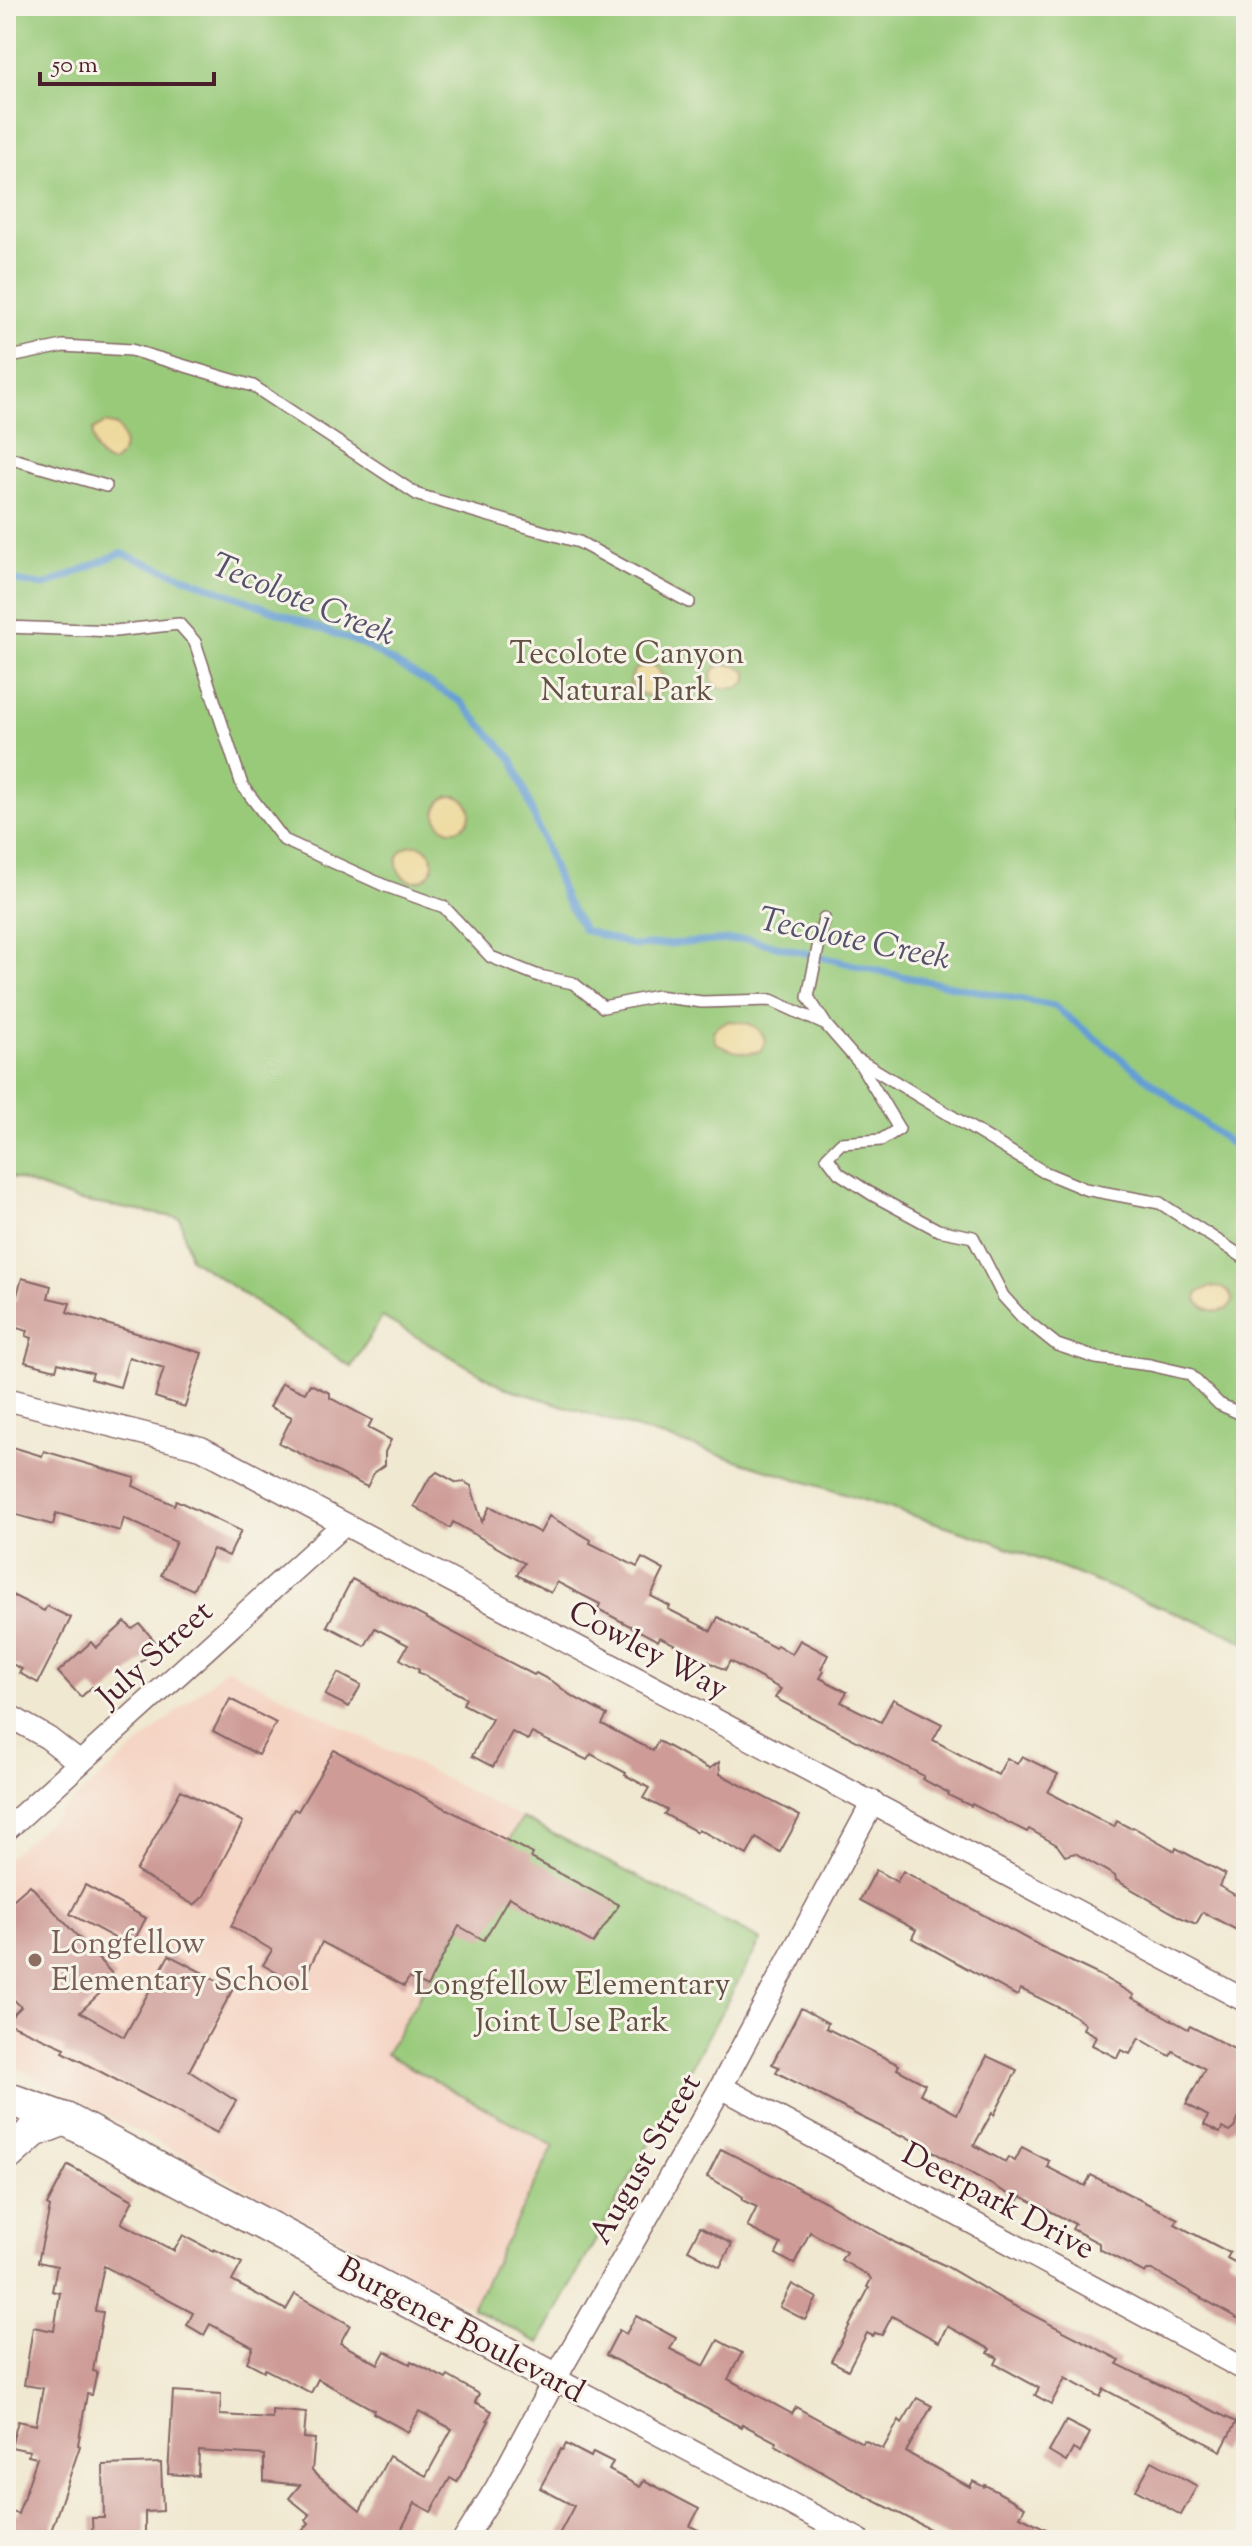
<svg xmlns="http://www.w3.org/2000/svg" width="1252" height="2546" font-family="'Sorts Mill Goudy',serif">
	<style>
		.built { fill: #f5d3c2 }
		.green { fill: #99ca7a; stroke: #727452; stroke-width: 2 }
		.sand { fill: #eeda9e; stroke: #9c7c64; stroke-width: 2 }
		.lines { fill: none; stroke-linecap: round; stroke-linejoin: round }
		.stream { stroke: #659ed3; stroke-width: 7 }
		.building { fill: #ce9b97 }
		.lane-casing { stroke: #846565; stroke-width: 14 }
		.street-casing { stroke: #846565; stroke-width: 25 }
		.secondary-casing { stroke: #846565; stroke-width: 35 }
		.lane { stroke: #fff; stroke-width: 11 }
		.street { stroke: #fff; stroke-width: 22 }
		.secondary { stroke: #fff; stroke-width: 32 }
		.education-dot { fill: #8d6e63; stroke: #f7f3e8; stroke-width: 3 }
		.labels { text-anchor: middle; stroke-width: 6; stroke-linejoin: round; paint-order: stroke }
		.park-label { font-size: 32px; fill: #625243; stroke: #f7f3e8 }
		.street-label { font-size: 32px; fill: #4a1f2b; stroke: #f7f3e8 }
		.education-label { font-size: 32px; fill: #785e54; stroke: #f7f3e8; text-anchor: start }
		.water-label { font-size: 34px; font-style: italic; fill: #55526e; stroke: #f7f3e8 }
	</style>
	<rect width="100%" height="100%" fill="#f7f3e8"/>
	<filter id="ink" filterUnits="userSpaceOnUse"><feTurbulence type="fractalNoise" baseFrequency=".0125" numOctaves="2"/><feDisplacementMap in="SourceGraphic" scale="16" xChannelSelector="R" yChannelSelector="G"/><feConvolveMatrix kernelMatrix="1 2 1 2 8 2 1 2 1" color-interpolation-filters="sRGB"/></filter>
	<filter id="wash" filterUnits="userSpaceOnUse"><feTurbulence type="fractalNoise" baseFrequency=".006" numOctaves="4" result="noise"/><feDisplacementMap in="SourceGraphic" scale="32" xChannelSelector="R" yChannelSelector="G"/><feGaussianBlur stdDeviation="1.8" result="paint"/><feColorMatrix in="noise" values="0 0 0 0 0 0 0 0 0 0 0 0 0 0 0 0 0 1.4 0 .05"/><feComposite in="paint" operator="in"/></filter>
	<g filter="url(#wash)">
		<rect width="100%" height="100%" fill="#f0e8d0"/>
		<polygon class="built" points="227,1668 761,1940 539,2343 6,2062 6,1859"/>
		<g class="green">
			<polygon points="6,6 1246,6 1246,1643 1222,1631 984,1538 504,1387 382,1317 351,1367 190,1258 180,1218 75,1200 6,1175"/>
			<polygon points="522,1818 761,1940 539,2343 472,2308 554,2146 386,2054"/>
		</g>
		<g class="sand">
			<path d="M105,423L117,426C127,440 127,454 112,463C97,461 92,444 93,430Z"/>
			<polygon points="647,665 655,666 664,678 663,690 654,697 638,693 630,683 634,670"/>
			<path d="M722,665C732,664 741,665 747,673V681L738,688H720L712,681L711,675L715,668Z"/>
			<circle cx="453" cy="813" r="17"/>
			<circle cx="415" cy="863" r="18"/>
			<path d="M729,1021C745,1022 759,1023 765,1040L762,1050C748,1057 728,1051 715,1042L713,1031L719,1025Z"/>
			<path d="M1210,1287C1221,1287 1230,1289 1233,1301L1227,1309C1216,1314 1204,1309 1196,1300L1198,1292Z"/>
		</g>
		<g class="lines">
			<polyline class="stream" points="6,579 44,586 121,553 364,645 461,702 513,760 565,899 584,930 635,946 748,939 891,974 1054,1006 1246,1156"/>
		</g>
		<g id="blocks">
			<g class="building">
				<polygon points="22,1278 51,1286 48,1298 70,1303 67,1312 202,1353 185,1407 155,1397 164,1368 129,1357 120,1387 91,1379 93,1373 58,1363 56,1370 25,1362 32,1338 26,1336 28,1331 6,1325 11,1301 15,1302"/>
				<polygon points="282,1383 305,1393 310,1384 330,1393 330,1398 372,1420 368,1428 391,1440 385,1452 385,1465 374,1473 367,1487 279,1443 292,1417 270,1407"/>
				<polygon points="6,1445 42,1456 44,1451 135,1478 133,1486 174,1505 176,1500 241,1531 229,1556 213,1549 193,1590 161,1575 176,1542 124,1518 120,1531 56,1513 53,1525 6,1512"/>
				<polygon points="437,1472 457,1483 464,1482 471,1486 482,1522 490,1506 540,1533 549,1516 591,1540 590,1543 637,1567 642,1558 664,1570 651,1596 670,1606 668,1609 711,1631 718,1617 775,1648 777,1645 792,1654 800,1640 828,1655 821,1669 824,1671 820,1678 847,1692 841,1702 881,1722 893,1699 942,1724 933,1740 998,1775 1007,1758 1017,1764 1022,1756 1058,1774 1048,1792 1114,1827 1117,1821 1130,1828 1133,1827 1175,1851 1176,1848 1225,1874 1219,1886 1246,1901 1246,1935 1203,1912 1196,1924 1180,1917 1116,1880 1115,1876 1075,1853 1065,1856 1057,1845 1029,1829 1027,1832 972,1804 971,1806 948,1795 949,1793 922,1779 924,1776 775,1698 781,1689 730,1661 725,1670 660,1637 658,1641 598,1609 600,1604 557,1582 551,1593 517,1575 524,1563 453,1522 450,1528 414,1506 429,1479"/>
				<polygon points="352,1579 534,1675 536,1673 555,1683 570,1695 607,1715 602,1724 653,1751 658,1741 709,1769 719,1762 720,1774 800,1816 780,1852 756,1838 747,1855 698,1829 697,1832 664,1814 667,1810 643,1798 649,1788 625,1775 626,1773 591,1754 587,1760 532,1733 528,1740 512,1732 493,1767 472,1756 492,1719 463,1704 466,1698 418,1672 419,1670 400,1659 408,1645 375,1628 365,1646 327,1626"/>
				<polygon points="6,1592 44,1611 47,1606 71,1618 38,1683 19,1673 22,1669 6,1661"/>
				<polygon points="125,1622 132,1629 140,1624 159,1646 101,1697 92,1687 81,1697 58,1672 91,1642 96,1648"/>
				<polygon points="338,1673 361,1685 349,1707 325,1695"/>
				<polygon points="230,1699 276,1723 258,1755 213,1731"/>
				<polygon points="334,1750 533,1854 531,1858 619,1905 593,1943 509,1897 484,1940 459,1926 427,1987 409,1978 404,1986 322,1942 300,1986 263,1965 272,1950 231,1926 294,1809 298,1811"/>
				<polygon points="181,1790 243,1822 204,1896 194,1905 136,1871"/>
				<polygon points="876,1870 897,1882 903,1871 1051,1952 1099,1975 1134,1995 1132,1998 1188,2029 1190,2026 1246,2055 1246,2104 1234,2128 1229,2132 1222,2128 1220,2133 1204,2125 1208,2116 1186,2104 1205,2069 1173,2051 1170,2056 1139,2038 1130,2054 1121,2050 1117,2058 1092,2045 1096,2036 1083,2029 1085,2024 1070,2013 1021,1989 1017,1996 912,1938 916,1930 860,1900"/>
				<polygon points="30,1885 116,1978 80,2012 124,2037 169,1955 233,1989 189,2071 236,2101 217,2133 63,2052 65,2048 6,2022 21,2007 6,1991 6,1906"/>
				<polygon points="85,1885 146,1918 131,1947 70,1914"/>
				<polygon points="801,2008 828,2023 826,2028 899,2065 897,2069 925,2084 920,2094 957,2114 987,2056 1017,2070 994,2115 992,2113 974,2145 1005,2162 1008,2157 1015,2161 1022,2147 1049,2161 1047,2167 1085,2186 1091,2175 1178,2219 1175,2224 1230,2253 1227,2258 1246,2268 1246,2323 1152,2270 1147,2270 1145,2273 1099,2249 1099,2243 1072,2229 1075,2224 1021,2196 1019,2200 903,2135 902,2137 861,2117 776,2072 779,2067 772,2064"/>
				<polygon points="721,2149 826,2202 896,2243 944,2265 1007,2302 1120,2360 1117,2364 1236,2422 1221,2451 1104,2389 1100,2397 1065,2378 1051,2404 1035,2395 1039,2388 995,2364 998,2358 988,2353 990,2349 947,2326 939,2342 892,2316 882,2335 875,2333 873,2336 867,2333 848,2370 831,2361 869,2288 867,2287 871,2279 869,2276 841,2260 846,2252 810,2232 794,2264 776,2254 781,2244 747,2227 757,2207 742,2200 743,2197 731,2189 707,2177"/>
				<polygon points="68,2165 133,2200 121,2223 174,2251 183,2235 213,2251 214,2249 242,2263 232,2281 286,2310 295,2294 350,2325 340,2343 378,2364 385,2351 410,2364 411,2361 446,2379 448,2376 479,2394 475,2402 492,2411 487,2420 489,2421 457,2482 450,2478 431,2512 415,2503 396,2540 295,2540 309,2523 306,2520 310,2515 289,2498 300,2485 264,2481 264,2455 199,2451 198,2476 168,2474 173,2391 221,2394 220,2415 272,2418 272,2410 306,2413 304,2438 315,2439 312,2471 360,2511 389,2456 426,2476 452,2429 419,2411 408,2432 373,2413 374,2410 318,2379 311,2393 265,2369 264,2371 247,2362 253,2347 210,2324 204,2335 187,2325 193,2313 104,2266 95,2311 103,2312 93,2371 97,2372 92,2395 87,2394 78,2445 80,2446 48,2540 6,2540 6,2516 11,2517 13,2512 18,2514 37,2458 28,2456 30,2451 11,2447 18,2421 36,2425 43,2388 24,2385 33,2327 54,2331 60,2293 52,2291 57,2266 38,2262 50,2207 47,2205"/>
				<polygon points="700,2227 732,2244 720,2267 688,2250"/>
				<polygon points="792,2284 817,2298 805,2320 780,2307"/>
				<polygon points="636,2316 676,2338 670,2349 704,2366 718,2340 742,2353 728,2379 792,2414 796,2407 862,2443 864,2440 883,2449 899,2420 902,2423 917,2398 932,2406 906,2452 970,2487 973,2481 984,2487 985,2485 1025,2507 1020,2516 1068,2540 951,2540 850,2488 775,2445 776,2442 742,2424 741,2427 606,2355 619,2330 626,2334"/>
				<polygon points="1066,2421 1090,2433 1080,2453 1073,2449 1066,2462 1049,2452"/>
				<polygon points="566,2444 591,2457 593,2452 613,2462 609,2470 640,2487 644,2480 699,2509 690,2526 719,2540 633,2540 621,2533 618,2540 556,2540 574,2506 540,2488 561,2449 563,2450"/>
				<polygon points="1152,2461 1197,2486 1181,2515 1136,2490"/>
				<polygon points="161,2463 163,2511 145,2512 145,2538 93,2540 92,2518 104,2518 103,2465"/>
			</g>
		</g>
	</g>
	<g filter="url(#ink)">
		<use href="#blocks" fill-opacity="0" stroke="#846565" stroke-width="2"/>
		<g class="lines">
			<defs>
				<g id="lane">
					<polyline points="6,358 63,346 131,350 253,386 418,495 579,542 689,602"/>
					<polyline points="6,457 106,486"/>
					<polyline points="6,627 115,631 179,624 195,642 242,785 284,840 383,885 444,907 491,957 539,976 573,983 603,1007 657,996 702,1002 771,1000 826,1025 860,1064 899,1129 881,1140 841,1143 827,1157 839,1173 873,1195 938,1230 973,1237 1003,1296 1022,1317 1057,1345 1096,1358 1150,1365 1189,1374 1219,1404 1239,1413 1246,1410"/>
					<polyline points="824,918 808,997 825,1023"/>
					<polyline points="859,1060 1044,1172 1085,1189 1160,1203 1246,1259"/>
				</g>
				<g id="street">
					<polyline points="6,1399 201,1448 1246,2001"/>
					<polyline points="6,1714 48,1738 80,1763"/>
					<polyline points="6,1830 344,1524"/>
					<polyline points="721,2087 1246,2370"/>
					<polyline points="555,2379 859,2540"/>
					<polyline points="464,2540 497,2487 555,2379 721,2087 873,1802"/>
				</g>
				<g id="secondary">
					<polyline points="6,2098 65,2119 555,2379"/>
					<polyline points="6,2156 34,2131 65,2119"/>
				</g>
			</defs>
			<use href="#lane" class="lane-casing"/>
			<use href="#street" class="street-casing"/>
			<use href="#secondary" class="secondary-casing"/>
			<use href="#lane" class="lane"/>
			<use href="#street" class="street"/>
			<use href="#secondary" class="secondary"/>
		</g>
	</g>
	<circle class="education-dot" cx="35" cy="1960" r="8"/>
	<g class="labels">
		<g class="park-label">
			<text x="627" y="663">Tecolote Canyon<tspan x="627" dy="37">Natural Park</tspan></text>
			<text x="572" y="1994">Longfellow Elementary<tspan x="572" dy="37">Joint Use Park</tspan></text>
		</g>
		<g class="street-label">
			<text transform="translate(649 1649) rotate(28)" y="11">Cowley Way</text>
			<text transform="translate(154 1653) rotate(-42)" y="11">July Street</text>
			<text transform="translate(644 2158) rotate(-60)" y="11">August Street</text>
			<text transform="translate(999 2200) rotate(28)" y="11">Deerpark Drive</text>
			<text transform="translate(462 2329) rotate(28)" y="11">Burgener Boulevard</text>
		</g>
		<g class="education-label">
			<text x="51" y="1953">Longfellow<tspan x="51" dy="37">Elementary School</tspan></text>
		</g>
		<g class="water-label">
			<text transform="translate(304 598) rotate(22)" y="12">Tecolote Creek</text>
			<text transform="translate(855 937) rotate(12)" y="12">Tecolote Creek</text>
		</g>
	</g>
	<rect width="1252" height="2546" fill="none" stroke="#f7f3e8" stroke-width="32"/>
	<path d="M40 72v12h174v-12" fill="none" stroke="#4a1f2b" stroke-width="4"/>
	<text x="52" y="72" font-size="24" fill="#4a1f2b" stroke="#f7f3e8" stroke-width="6" paint-order="stroke">50 m</text>
</svg>
